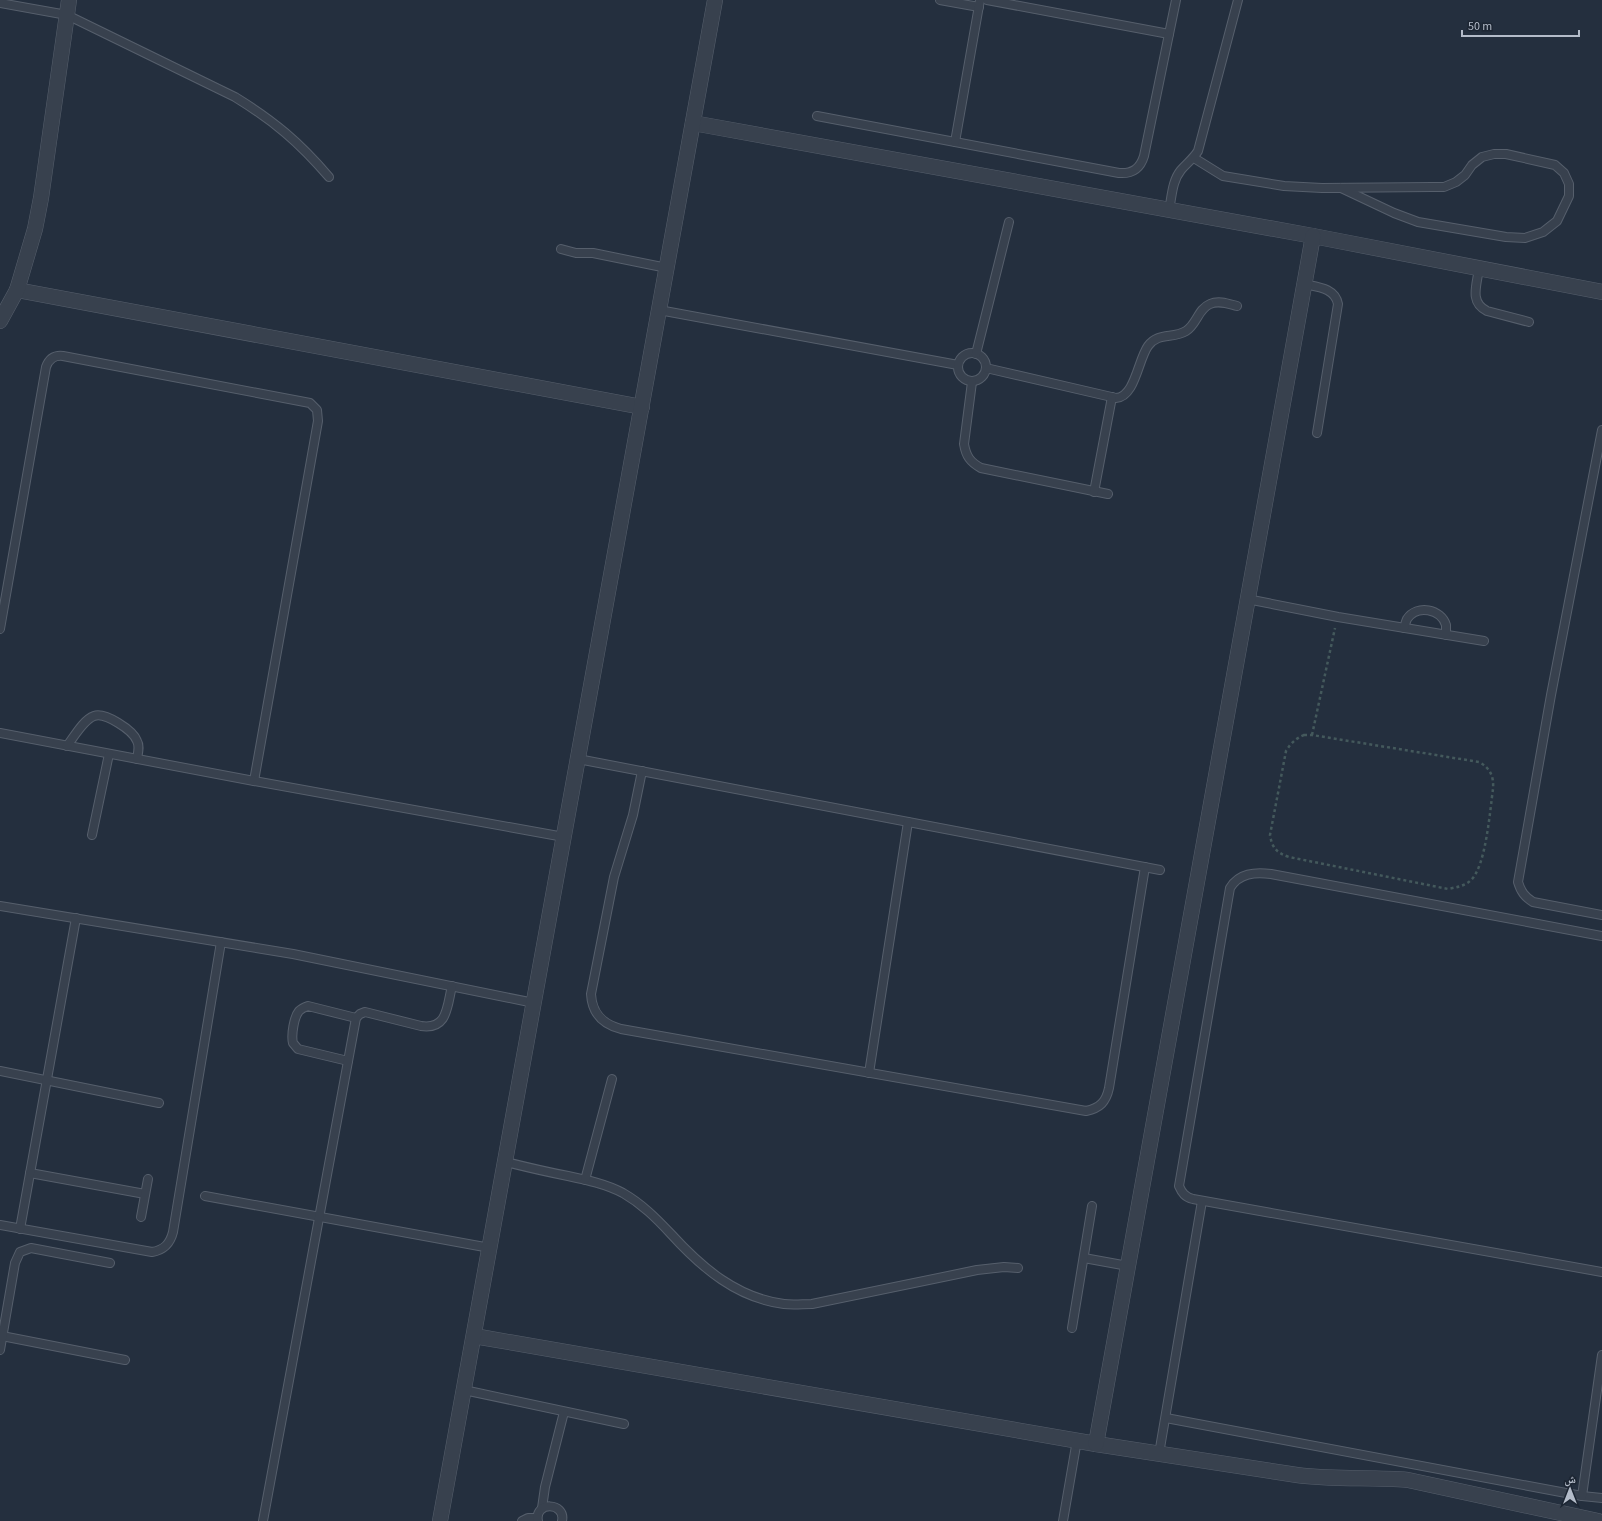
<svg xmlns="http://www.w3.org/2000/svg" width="1602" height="1521" font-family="'Source Sans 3','Noto Naskh Arabic',sans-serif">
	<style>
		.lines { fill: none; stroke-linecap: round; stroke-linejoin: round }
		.lane-casing { stroke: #565f6c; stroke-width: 10 }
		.street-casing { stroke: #565f6c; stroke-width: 16 }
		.path { stroke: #44595c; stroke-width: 2.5; stroke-dasharray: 3 3; stroke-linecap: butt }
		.lane { stroke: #38414e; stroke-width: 8 }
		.street { stroke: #38414e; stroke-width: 15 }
	</style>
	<rect width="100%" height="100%" fill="#242f3e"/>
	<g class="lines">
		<defs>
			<g id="lane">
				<polyline points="940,0 979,7"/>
				<polyline points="987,0 1169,34"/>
				<path d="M0,3L67,15L235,97C274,121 299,142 329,177"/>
				<path d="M817,116L1119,173C1132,174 1140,169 1144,156L1176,0"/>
				<polyline points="955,142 980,0"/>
				<polyline points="1194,158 1223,176 1284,186 1322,188 1432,187 1444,187 1456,182 1465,175 1472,165 1482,157 1494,154 1506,154 1555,165 1564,173 1569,184 1569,196 1557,221 1543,232 1525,238 1506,237 1418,222 1394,213 1341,188"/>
				<path d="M1169,210C1172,196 1172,181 1181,170C1187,163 1193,159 1198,151L1238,0"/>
				<polyline points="561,249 576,253 593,253 667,268"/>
				<path d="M1479,268C1477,285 1469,302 1487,311L1529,322"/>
				<path d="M1304,284C1318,287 1335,288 1338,304L1317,433"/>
				<polyline points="659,310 958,365"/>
				<circle cx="972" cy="367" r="14"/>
				<polyline points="976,354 1009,222"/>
				<path d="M986,368L1116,398C1135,397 1138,360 1148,346C1158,332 1173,339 1186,331C1197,324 1198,309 1210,304C1219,300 1229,304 1237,306"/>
				<path d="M972,382L964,444C966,456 970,462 981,468L1108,494"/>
				<path d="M1602,430L1551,695L1518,882C1521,892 1525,897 1533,902L1602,915"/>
				<polyline points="1094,492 1112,397"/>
				<polyline points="1247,599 1338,617 1484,641"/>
				<path d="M1404,628C1405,625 1406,621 1407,619C1417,604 1441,609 1446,625C1446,628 1446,632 1446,635"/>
				<path d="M0,629L46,367C49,359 54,355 63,356L310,403L317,410L318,421L254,781"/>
				<polyline points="0,733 254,781 564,837"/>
				<path d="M67,746C74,737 83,720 94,716C105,712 133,730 137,741C140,746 138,753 137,759"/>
				<polyline points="578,759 1160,870"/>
				<path d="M642,771L633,815L614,877L591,994C592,1013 602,1024 621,1029L1086,1111C1100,1108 1106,1102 1109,1088L1145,867"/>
				<polyline points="92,835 109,754"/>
				<polyline points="0,906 293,954 534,1003"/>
				<path d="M1602,936L1271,874C1255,872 1239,873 1230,888L1179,1186C1182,1193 1185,1197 1193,1199L1602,1272"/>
				<path d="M348,1061L298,1049L293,1043C291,1035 294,1017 299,1011C302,1008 305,1007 308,1006L356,1018"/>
				<polyline points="0,1071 159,1103"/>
				<polyline points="869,1073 908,822"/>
				<path d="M506,1162C526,1167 547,1172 568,1176C587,1180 606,1184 623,1193C642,1204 656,1218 671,1234C702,1268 737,1298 784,1304C793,1305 803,1304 812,1304L977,1270L1004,1267L1018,1268"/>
				<polyline points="30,1173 145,1194"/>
				<polyline points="585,1180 612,1079"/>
				<polyline points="205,1196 490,1248"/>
				<polyline points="141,1217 148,1179"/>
				<path d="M0,1225L152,1252C164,1250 170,1244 173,1232L221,942"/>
				<polyline points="20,1229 76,918"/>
				<polyline points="1084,1258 1128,1266"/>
				<polyline points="1072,1328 1092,1206"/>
				<polyline points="2,1336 125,1360"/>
				<polyline points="0,1350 15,1263 20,1252 31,1248 110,1263"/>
				<polyline points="464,1390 624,1424"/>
				<polyline points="1166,1418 1582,1496 1602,1498"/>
				<polyline points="1159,1454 1202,1201"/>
				<polyline points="1582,1496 1602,1355"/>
				<polyline points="542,1508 545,1487 564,1412"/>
				<path d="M263,1521L356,1018L360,1014L365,1012L421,1026C448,1030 447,1006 452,986"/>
				<polyline points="522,1521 528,1518 537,1518"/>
				<path d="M538,1521C534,1501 566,1502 562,1521"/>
				<polyline points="1063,1521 1077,1440"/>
			</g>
			<g id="street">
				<polyline points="693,123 1313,236 1602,292"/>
				<polyline points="17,290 642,407"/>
				<polyline points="0,321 17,290 35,229 41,198 69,0"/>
				<path d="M474,1336L1096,1444L1297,1475C1334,1480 1371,1477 1408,1480L1598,1521"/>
				<polyline points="1096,1444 1313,236"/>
				<polyline points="440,1521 715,0"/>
			</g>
		</defs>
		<use href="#lane" class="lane-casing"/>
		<use href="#street" class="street-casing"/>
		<g class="path">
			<path d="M1304,735H1312L1479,762C1490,768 1494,776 1493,789C1490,810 1486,866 1471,880C1465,886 1457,887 1448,889L1289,857C1277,853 1272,848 1270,835L1286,751C1291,743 1295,739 1304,735Z"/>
			<polyline points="1312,735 1335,628"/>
		</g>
		<use href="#lane" class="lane"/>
		<use href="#street" class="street"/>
	</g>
	<g transform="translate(1570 1489)" stroke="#1d2633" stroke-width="3" paint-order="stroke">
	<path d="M0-3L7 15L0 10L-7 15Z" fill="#b4bcc9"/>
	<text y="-6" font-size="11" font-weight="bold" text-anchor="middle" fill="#b4bcc9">ش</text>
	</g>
	<path d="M1462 30v6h117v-6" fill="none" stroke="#b4bcc9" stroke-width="2"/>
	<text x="1468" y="30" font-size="12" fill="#b4bcc9" stroke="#1d2633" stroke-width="3" paint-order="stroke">50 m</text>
</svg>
